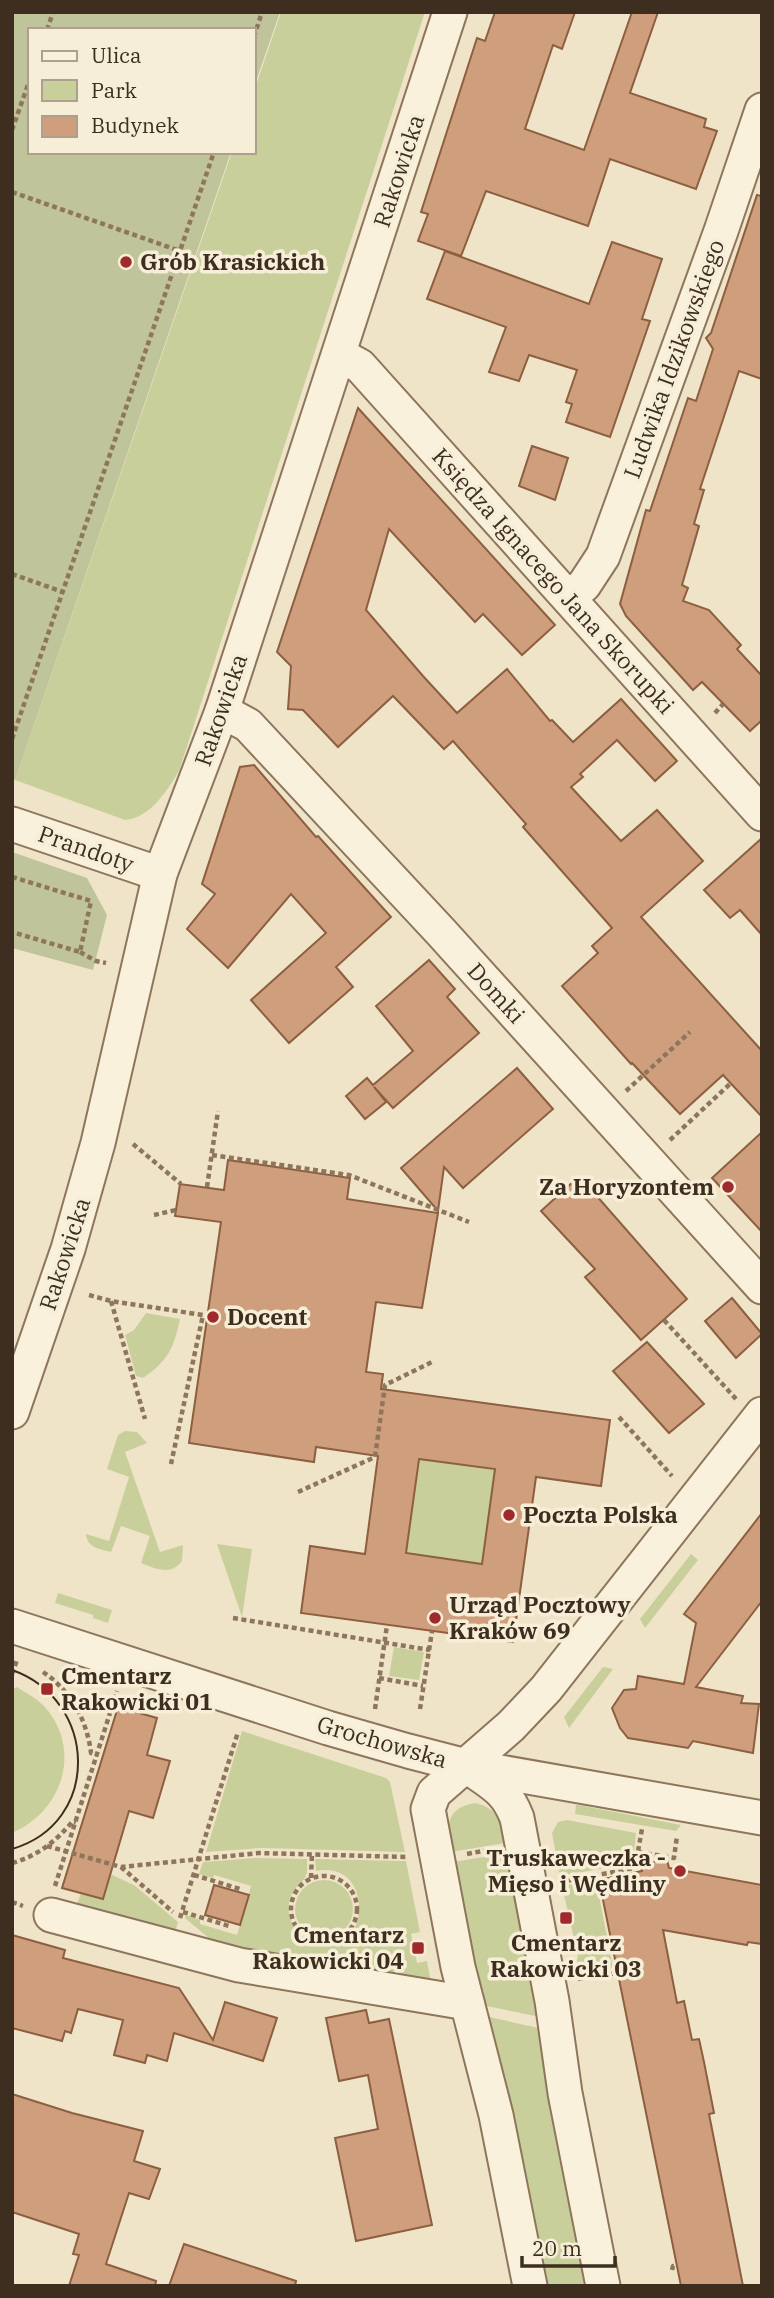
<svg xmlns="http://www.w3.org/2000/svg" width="774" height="2298" font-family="'IBM Plex Serif',serif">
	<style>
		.green { fill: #c9cf9b }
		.cemetery { fill: #bfc49a }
		.building { fill: #cf9f7d; stroke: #8d5f41; stroke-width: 2; fill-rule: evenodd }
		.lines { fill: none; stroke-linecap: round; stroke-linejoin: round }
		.minor-casing { stroke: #8d765c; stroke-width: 37 }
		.path { stroke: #8d765c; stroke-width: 4.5; stroke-dasharray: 5 3.5; stroke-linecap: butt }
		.minor { stroke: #faf1dc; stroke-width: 33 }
		.tram { stroke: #3d2e20; stroke-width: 2 }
		.poi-dot { fill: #9e2a2b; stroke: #f7eed8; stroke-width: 2.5 }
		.labels { text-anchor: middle; stroke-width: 7; stroke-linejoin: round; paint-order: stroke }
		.street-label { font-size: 23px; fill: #3d2e20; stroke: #f7eed8 }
		.poi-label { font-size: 23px; font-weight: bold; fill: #3d2e20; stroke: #f7eed8; text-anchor: start }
	</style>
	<rect width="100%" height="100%" fill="#f0e4c8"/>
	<g class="green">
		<path d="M281,12H425L179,771C167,791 150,818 125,820L15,780L232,152H254V91Z"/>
		<path d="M146,1313L180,1319C174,1348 168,1361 143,1378L136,1376L125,1335L134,1330Z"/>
		<path d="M125,1431L137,1432L147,1443L125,1452L160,1552L183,1545L182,1561C171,1576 156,1569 141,1563L150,1536L121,1526L111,1552C100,1549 87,1548 86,1534L109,1541L129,1477L107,1469L118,1435Z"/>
		<polygon points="419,1459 495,1469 482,1564 406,1553"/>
		<polygon points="217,1544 252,1549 242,1617"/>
		<polygon points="691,1554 698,1560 645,1628 640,1619"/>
		<polygon points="58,1593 112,1610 108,1623 93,1618 93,1615 55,1603"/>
		<polygon points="394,1647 424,1652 419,1680 389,1676"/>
		<polygon points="603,1667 613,1669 569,1728 564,1717"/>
		<path d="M17,1687C26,1693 36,1698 44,1706C83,1749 63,1811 12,1833V1690Z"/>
		<polygon points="242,1731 386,1778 390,1782 405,1852 262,1848 206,1852"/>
		<path d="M475,1803C498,1808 501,1822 505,1843L451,1852C446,1827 445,1808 475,1803Z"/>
		<polygon points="576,1805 579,1805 681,1825 676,1831 575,1814"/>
		<polygon points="567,1820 636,1833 634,1852 616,1866 560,1876 552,1833 558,1822"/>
		<polygon points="508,1853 540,2017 482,2005 453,1862"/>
		<path d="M255,1858L307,1859C307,1864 308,1871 306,1875C304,1882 296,1886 293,1892C282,1910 293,1935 311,1942C327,1948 339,1944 352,1934C369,1904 355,1863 316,1871L315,1859L406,1861L420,1932L411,1934L417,1963L427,1961L432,1988L310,1967L284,1953L266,1960L229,1955L185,1918L186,1915L200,1920V1924L237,1935L251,1886L214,1875L213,1878L199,1874L203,1862Z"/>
		<polygon points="110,1874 134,1885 178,1922 174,1936 75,1910 81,1893 103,1899"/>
		<circle cx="324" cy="1909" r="29"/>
		<polygon points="596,1880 613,1968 574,1976 578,1956 562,1886"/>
		<polygon points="485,2016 543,2029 595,2286 539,2286"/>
	</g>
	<g class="cemetery">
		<polygon points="12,12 280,12 254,87 254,30 30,30 30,152 231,152 15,780 12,779"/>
		<polygon points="12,852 87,878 107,915 93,970 12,948"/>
	</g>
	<g class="building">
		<polygon points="495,12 575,12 562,49 553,45 525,129 584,150 632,12 658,12 630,93 706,119 704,127 717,131 696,189 610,159 588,226 486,191 461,256 418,241 428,214 421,212 477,38 485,41"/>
		<polygon points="757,195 762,196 762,379 739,371 700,489 704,490 694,524 699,526 682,585 688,588 683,601 709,610 741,645 737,649 762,676 762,720 750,731 702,682 693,690 626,616 620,604 646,510 650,511 688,398 696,401 713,349 706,338 711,333"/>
		<polygon points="612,242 662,259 642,319 650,321 610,437 566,422 572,404 566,402 577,370 529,355 519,381 489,372 506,327 427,299 445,251 589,304"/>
		<polygon points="358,408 555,625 522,655 483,614 475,622 389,529 366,610 423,676 457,713 507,669 550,721 552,720 573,742 621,699 677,761 655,781 617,740 580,774 583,777 571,787 621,841 657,810 703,861 641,917 762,1051 762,1117 723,1075 680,1114 632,1063 631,1064 562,986 598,953 592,946 612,928 523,827 526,824 453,741 444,749 393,696 338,747 303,710 288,709 291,666 277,652"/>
		<polygon points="532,446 568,458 555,500 519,486"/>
		<polygon points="254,765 316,837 318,836 391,917 336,967 353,987 289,1043 251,1000 326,933 291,894 228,968 187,929 215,894 202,884 240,767"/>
		<polygon points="762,838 762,935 740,910 730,918 704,890"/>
		<polygon points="429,960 455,989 447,997 479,1033 393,1108 374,1087 386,1102 365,1119 346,1096 367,1078 373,1085 413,1051 376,1006"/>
		<polygon points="517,1068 553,1109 463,1188 444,1167 438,1211 401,1168"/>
		<polygon points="762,1132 762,1232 712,1178"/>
		<path d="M228,1160L350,1178L347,1199L438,1213L422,1308L376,1302L366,1372L383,1374L381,1389L610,1420L601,1486L536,1477L513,1642L301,1613L310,1546L365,1554L378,1456L316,1447L314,1462L189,1443L221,1222L175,1216L180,1184L224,1190ZM419,1459L495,1469L482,1564L406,1553Z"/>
		<polygon points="574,1181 582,1191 588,1186 687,1299 641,1340 585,1277 595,1269 541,1211"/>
		<polygon points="732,1298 762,1334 736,1358 705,1321"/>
		<polygon points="647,1342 704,1404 669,1433 613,1371"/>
		<polygon points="762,1513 762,1601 696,1687 743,1696 741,1703 759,1704 753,1753 693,1741 688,1748 628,1738 620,1728 612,1708 624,1690 636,1689 638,1676 684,1684 696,1623 684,1614"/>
		<polygon points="118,1707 157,1718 147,1755 170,1761 153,1818 129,1811 103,1899 62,1888"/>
		<polygon points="667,1860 669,1868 762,1885 762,1944 748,1942 747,1945 663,1930 677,2003 684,2001 692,2040 699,2039 704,2062 714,2113 709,2114 743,2286 681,2286 599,1880 642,1871 641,1864"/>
		<polygon points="214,1885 249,1895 240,1925 205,1915"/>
		<polygon points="12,1935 65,1950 63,1958 179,1988 213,2040 225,2002 277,2018 263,2061 174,2033 167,2061 147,2055 145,2063 114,2055 123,2020 78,2009 71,2033 65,2031 62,2041 12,2028"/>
		<polygon points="366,2010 369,2023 389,2019 432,2225 356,2241 335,2138 378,2129 368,2075 339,2081 326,2018"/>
		<polygon points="12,2094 72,2113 143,2131 134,2161 160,2169 149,2199 129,2193 106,2264 156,2281 155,2286 69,2286 79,2255 73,2254 79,2234 12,2212"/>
		<polygon points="184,2244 296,2281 295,2286 169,2286"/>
	</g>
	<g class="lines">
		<defs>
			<g id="minor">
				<polyline points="340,355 360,366 762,814"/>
				<polyline points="569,598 584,585 603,556 721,231 762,110"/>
				<polyline points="222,711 248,725 441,932 762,1287"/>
				<polyline points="12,824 160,874"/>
				<polyline points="12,1412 68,1249 98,1143 160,874 222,711 450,12"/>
				<polyline points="12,1626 328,1728 408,1751 466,1766 762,1818"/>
				<path d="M471,1769C494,1785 507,1791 517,1818L552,2001L565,2093L603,2286"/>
				<polyline points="51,1915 239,1965 467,2003"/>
				<polyline points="530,2286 496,2115 458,1967 428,1809 434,1793 511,1726 546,1689 762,1414"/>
			</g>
		</defs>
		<use href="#minor" class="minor-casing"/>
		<g class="path">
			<polyline points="47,30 53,12"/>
			<polyline points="254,37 262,12"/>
			<polyline points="12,130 30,79"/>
			<polyline points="12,192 180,251"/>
			<polyline points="12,574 63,592"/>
			<polyline points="715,713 723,704"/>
			<polyline points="12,739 214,152"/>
			<polyline points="12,877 91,901 80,952 12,932"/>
			<polyline points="80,952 96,961 106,963"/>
			<polyline points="626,1091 690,1032"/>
			<polyline points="670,1140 732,1082"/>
			<polyline points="133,1144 181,1184"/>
			<polyline points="212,1155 349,1175 469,1222"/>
			<polyline points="207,1187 218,1111"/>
			<polyline points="154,1215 176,1210"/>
			<polyline points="89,1295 111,1301 203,1315 171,1464"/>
			<polyline points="111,1301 145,1419"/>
			<polyline points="664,1320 736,1399"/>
			<polyline points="619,1417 672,1476"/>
			<polyline points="298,1492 375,1457 385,1385 434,1361"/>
			<polyline points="233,1618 430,1650"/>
			<path d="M43,1672C71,1691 87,1720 91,1753L98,1755"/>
			<polyline points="12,1674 17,1660"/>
			<polyline points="379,1678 423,1686"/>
			<polyline points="375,1709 387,1625"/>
			<polyline points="420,1709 432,1631"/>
			<polyline points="47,1846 121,1867 259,1853 406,1857"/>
			<polyline points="638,1852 674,1858 677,1836"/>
			<polyline points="467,1854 493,1849"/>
			<path d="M12,1863C38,1856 56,1841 73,1821L76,1822"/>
			<polyline points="121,1867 173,1912"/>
			<polyline points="194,1875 240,1889"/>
			<circle cx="324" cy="1909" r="33"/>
			<polyline points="311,1878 312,1854"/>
			<polyline points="560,1882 635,1868 642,1829"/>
			<polyline points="55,1886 117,1691"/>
			<polyline points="12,1902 23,1906"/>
			<polyline points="183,1912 229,1926"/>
			<polyline points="180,1918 238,1732"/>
			<polyline points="578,1979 617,1973"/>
			<polyline points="672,2270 673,2266 677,2266"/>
		</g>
		<use href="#minor" class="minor"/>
		<path class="tram" d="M12,1670C98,1700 102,1823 12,1849"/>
	</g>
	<g class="poi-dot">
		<circle cx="126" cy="262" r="7"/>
		<circle cx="728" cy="1187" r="7"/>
		<circle cx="213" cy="1317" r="7"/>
		<circle cx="509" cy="1515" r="7"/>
		<circle cx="435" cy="1618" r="7"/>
		<rect x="40" y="1682" width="14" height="14" rx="3.5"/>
		<circle cx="680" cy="1871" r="7"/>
		<rect x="559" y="1911" width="14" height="14" rx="3.5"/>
		<rect x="411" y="1941" width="14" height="14" rx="3.5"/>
	</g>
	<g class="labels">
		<g class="street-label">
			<text transform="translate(399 171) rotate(-72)" y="8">Rakowicka</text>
			<text transform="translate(674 359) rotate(-70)" y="8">Ludwika Idzikowskiego</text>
			<text transform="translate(553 581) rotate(48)" y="8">Księdza Ignacego Jana Skorupki</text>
			<text transform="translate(221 710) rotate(-71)" y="8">Rakowicka</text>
			<text transform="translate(86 849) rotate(19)" y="8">Prandoty</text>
			<text transform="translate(496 993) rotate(48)" y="8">Domki</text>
			<text transform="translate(65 1254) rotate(-72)" y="8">Rakowicka</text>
			<text transform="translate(382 1742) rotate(16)" y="8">Grochowska</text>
		</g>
		<g class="poi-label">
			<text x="140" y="270">Grób Krasickich</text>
			<text x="714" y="1195" text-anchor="end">Za Horyzontem</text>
			<text x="227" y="1325">Docent</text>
			<text x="523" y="1523">Poczta Polska</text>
			<text x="449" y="1613">Urząd Pocztowy<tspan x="449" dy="26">Kraków 69</tspan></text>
			<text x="61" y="1684">Cmentarz<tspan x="61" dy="26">Rakowicki 01</tspan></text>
			<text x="666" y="1866" text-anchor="end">Truskaweczka -<tspan x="666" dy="26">Mięso i Wędliny</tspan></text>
			<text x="404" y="1943" text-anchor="end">Cmentarz<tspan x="404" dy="26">Rakowicki 04</tspan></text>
			<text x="566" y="1951" text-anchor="middle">Cmentarz<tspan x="566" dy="26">Rakowicki 03</tspan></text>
		</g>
	</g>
	<rect width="774" height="2298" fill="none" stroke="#3d2e20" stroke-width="28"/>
	<rect x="28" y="28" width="228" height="126" fill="#f7eed8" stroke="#ada18e" stroke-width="2"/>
	<rect x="42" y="51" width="35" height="10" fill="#faf1dc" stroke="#ada18e" stroke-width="2"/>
	<text x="91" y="63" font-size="21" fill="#3d2e20">Ulica</text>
	<rect x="42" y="80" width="35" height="21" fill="#c9cf9b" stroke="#ada18e" stroke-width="2"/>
	<text x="91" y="98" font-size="21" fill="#3d2e20">Park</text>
	<rect x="42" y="116" width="35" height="21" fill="#cf9f7d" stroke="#ada18e" stroke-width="2"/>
	<text x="91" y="133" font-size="21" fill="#3d2e20">Budynek</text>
	<path d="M522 2256v10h93v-10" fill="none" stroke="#3d2e20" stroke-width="3.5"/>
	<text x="532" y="2256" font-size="21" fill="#3d2e20" stroke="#f7eed8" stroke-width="5" paint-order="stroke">20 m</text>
</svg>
